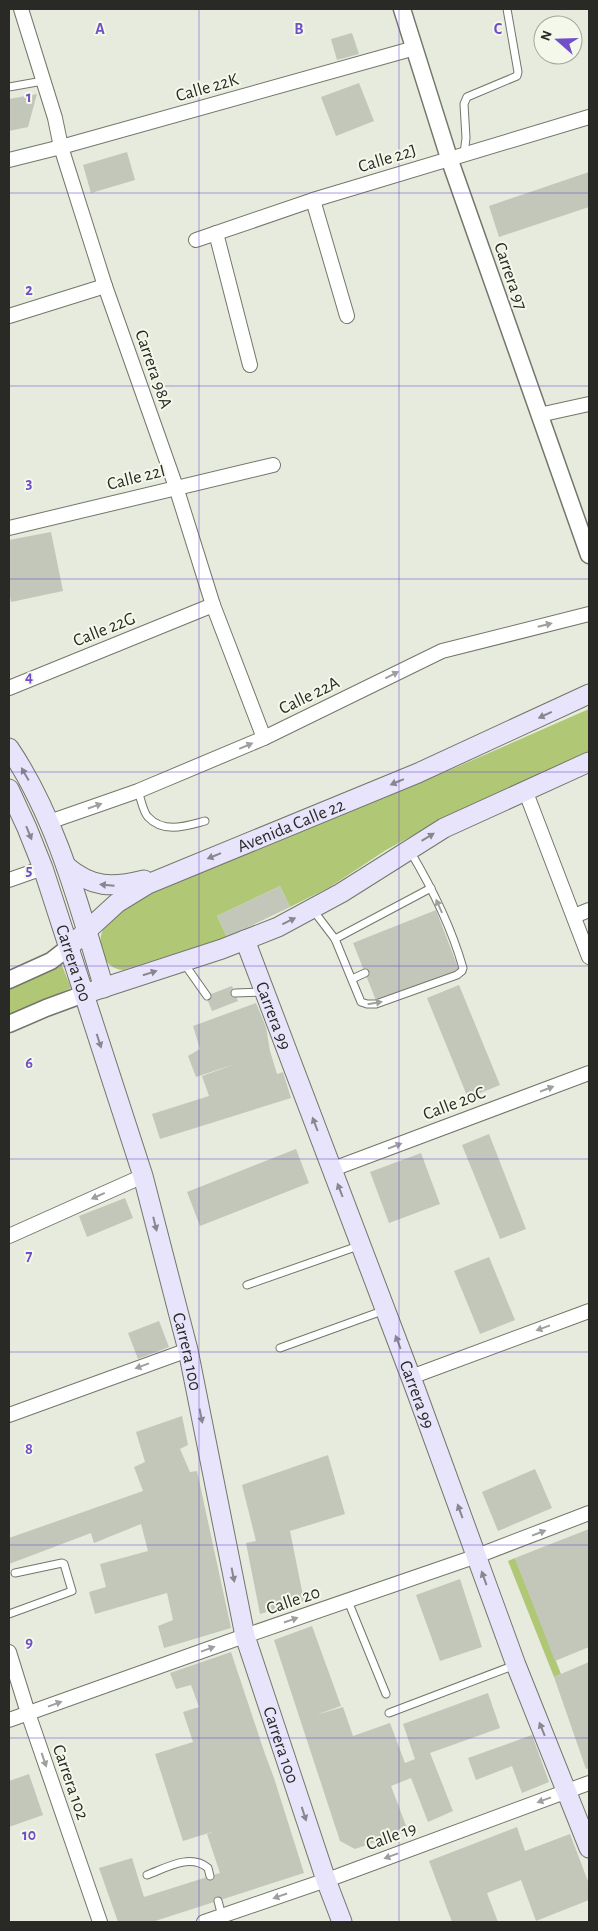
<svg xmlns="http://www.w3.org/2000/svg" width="598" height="1931" font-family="'Alegreya Sans',sans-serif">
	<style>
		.green { fill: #b0c775 }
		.building { fill: #c2c7b9 }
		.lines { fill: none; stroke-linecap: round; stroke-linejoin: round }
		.service-casing { stroke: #72776a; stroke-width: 9 }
		.minor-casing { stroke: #72776a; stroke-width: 16 }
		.tertiary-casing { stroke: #72776a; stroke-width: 19 }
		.secondary-casing { stroke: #72776a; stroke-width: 21 }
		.service { stroke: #fff; stroke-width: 7 }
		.minor { stroke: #fff; stroke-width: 14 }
		.tertiary { stroke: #fff; stroke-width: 16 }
		.secondary { stroke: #e8e4fc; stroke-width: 19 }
		.oneway { fill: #9f9f9d }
		.oneway2 { fill: #888790 }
		.grid { fill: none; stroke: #704fc9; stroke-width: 1; stroke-opacity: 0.55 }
		.labels { text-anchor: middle; stroke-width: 4; stroke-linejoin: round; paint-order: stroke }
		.street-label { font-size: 18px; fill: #292a25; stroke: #f4f8ea }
		.grid-label { font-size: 16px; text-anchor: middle; font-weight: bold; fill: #704fc9; stroke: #f4f8ea; stroke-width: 4; stroke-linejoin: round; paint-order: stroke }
	</style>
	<rect width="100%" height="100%" fill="#e6ebdd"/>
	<g class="green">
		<path d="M589,709V751L452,814L386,850L330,887L290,907L280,886L217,916L227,937L123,970C113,969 107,964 103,955C91,923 124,909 145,894L450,770Z"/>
		<polygon points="61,963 71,988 9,1015 9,986"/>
		<polygon points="515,1558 561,1674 554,1677 508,1561"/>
	</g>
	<g class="building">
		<polygon points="352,33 359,54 337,60 331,39"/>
		<polygon points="359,83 374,121 336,136 321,97"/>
		<polygon points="37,94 28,127 9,131 9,99"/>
		<polygon points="127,152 135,180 91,193 83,165"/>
		<polygon points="589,172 589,207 499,237 489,206"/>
		<polygon points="51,532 63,591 11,602 9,590 9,540"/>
		<polygon points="280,886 290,907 227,937 217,916"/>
		<polygon points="436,910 459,970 377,1003 353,943"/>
		<polygon points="459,985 500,1085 468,1098 427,998"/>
		<polygon points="232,986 238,1001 212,1011 206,996"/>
		<polygon points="256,1003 266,1027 270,1051 277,1074 283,1072 291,1098 160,1139 152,1114 209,1096 202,1076 238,1063 196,1077 188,1056 200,1049 193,1026"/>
		<polygon points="489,1134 526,1229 500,1239 462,1145"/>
		<polygon points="296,1149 309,1183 200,1226 187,1192"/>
		<polygon points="421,1153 440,1204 389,1223 370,1172"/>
		<polygon points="125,1198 133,1218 87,1237 79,1216"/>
		<polygon points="489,1257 515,1320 480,1334 454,1271"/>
		<polygon points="159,1321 169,1347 138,1359 128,1333"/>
		<polygon points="182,1416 188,1445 180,1449 190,1472 197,1471 231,1628 164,1648 158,1626 173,1620 167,1593 95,1614 89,1592 106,1587 100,1564 148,1551 141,1524 94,1543 91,1533 9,1564 9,1538 143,1491 134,1467 145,1462 136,1432"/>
		<polygon points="328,1455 345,1514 290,1531 304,1601 260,1614 246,1543 256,1541 242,1485"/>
		<polygon points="535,1469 552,1508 498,1531 482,1492"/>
		<polygon points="589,1529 589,1647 555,1661 515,1558"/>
		<polygon points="460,1579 482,1647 440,1661 416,1595"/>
		<polygon points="312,1626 341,1706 316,1715 343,1707 353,1736 390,1723 405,1763 415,1759 403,1724 488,1693 500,1728 430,1753 453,1811 428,1822 411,1778 391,1786 408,1831 355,1849 340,1841 274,1640"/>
		<polygon points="231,1652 265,1754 274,1778 304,1873 152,1922 118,1922 99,1868 132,1858 144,1897 220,1873 207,1834 215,1831 183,1841 155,1754 193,1742 183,1712 199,1707 191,1685 176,1689 170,1673"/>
		<polygon points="589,1662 589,1768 586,1769 554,1677"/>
		<polygon points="532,1735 549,1782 522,1793 512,1766 476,1780 468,1758"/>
		<polygon points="29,1774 43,1815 9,1827 9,1781"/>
		<polygon points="517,1827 525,1851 570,1834 589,1884 589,1900 536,1921 521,1880 487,1893 498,1922 452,1922 429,1861"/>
	</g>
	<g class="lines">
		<defs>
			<g id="service">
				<polyline points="9,87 43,81"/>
				<polyline points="464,154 466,138 464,104 467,97 517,76 518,72 507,9"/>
				<path d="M138,791C141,799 143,812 148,817C164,834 186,826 205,821"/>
				<path d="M313,910L335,939L361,1002L367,1004H376L457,975L462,971L463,968C451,926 432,888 410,851"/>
				<polyline points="335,939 431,888"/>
				<polyline points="183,962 207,996"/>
				<polyline points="352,979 365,973"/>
				<polyline points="235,993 262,992"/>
				<polyline points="247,1285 361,1245"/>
				<polyline points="280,1348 385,1310"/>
				<polyline points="348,1601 386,1694"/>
				<polyline points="9,1614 72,1591 64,1564 62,1563 15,1573"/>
				<polyline points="389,1713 515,1665"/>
				<path d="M147,1875C166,1868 190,1853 208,1868L210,1876"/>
				<polyline points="218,1901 222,1916"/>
			</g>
			<g id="minor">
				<polyline points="21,9 55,118 61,147 105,286 176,487 213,605 264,738"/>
				<polyline points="9,160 61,147 415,48"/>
				<polyline points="313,200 347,316"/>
				<polyline points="216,233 250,365"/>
				<polyline points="196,240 313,200 589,117"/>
				<polyline points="9,316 105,286"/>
				<polyline points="539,415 589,404"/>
				<polyline points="9,528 273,465"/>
				<polyline points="9,688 213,605"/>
				<polyline points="525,790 589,957"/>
				<polyline points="49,822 138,791 264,738 442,651 589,614"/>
				<polyline points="9,880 43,868"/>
				<polyline points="574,916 589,910"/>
				<polyline points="333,1169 589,1073"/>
				<polyline points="9,1236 143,1176"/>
				<polyline points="411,1377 589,1311"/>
				<polyline points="9,1415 188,1350"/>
				<polyline points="9,1652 28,1713 100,1922"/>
				<polyline points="9,1720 236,1639 477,1556 589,1513"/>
				<polyline points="204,1922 338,1876 589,1783"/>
			</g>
			<g id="tertiary">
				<polyline points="402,9 449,158 589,555"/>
				<polyline points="9,980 51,961 69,947"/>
				<polyline points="9,1024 46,1008 84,994"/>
			</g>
			<g id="secondary">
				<path d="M9,748C57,819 79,906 104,988"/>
				<path id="s1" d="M9,789L27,828L43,868L143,1176L188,1350L245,1636L326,1880L342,1922"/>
				<path d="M66,866C92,888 112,888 144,880"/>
				<path id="s2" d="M245,940L415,1388L516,1665L589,1848"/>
				<path id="s3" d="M69,947L117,903L148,884L418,773L589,694"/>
				<polyline points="84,994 222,949 278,927 341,893 444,828 589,762"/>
			</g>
		</defs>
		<use href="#service" class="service-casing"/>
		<use href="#minor" class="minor-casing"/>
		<use href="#tertiary" class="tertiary-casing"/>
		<use href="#secondary" class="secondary-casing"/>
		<use href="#service" class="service"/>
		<use href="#minor" class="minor"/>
		<use href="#tertiary" class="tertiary"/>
		<use href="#secondary" class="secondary"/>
	</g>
	<defs><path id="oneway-solid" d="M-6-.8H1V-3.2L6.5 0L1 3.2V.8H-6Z" transform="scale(1.25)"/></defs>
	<g class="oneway">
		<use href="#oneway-solid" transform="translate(545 625) rotate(-14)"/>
		<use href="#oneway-solid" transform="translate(392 675) rotate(-27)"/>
		<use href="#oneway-solid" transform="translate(246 746) rotate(-23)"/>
		<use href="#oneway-solid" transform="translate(95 806) rotate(-19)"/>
		<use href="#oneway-solid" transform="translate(439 906) rotate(-114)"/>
		<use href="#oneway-solid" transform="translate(375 1003) rotate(-10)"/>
		<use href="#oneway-solid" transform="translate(547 1089) rotate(-21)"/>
		<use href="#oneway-solid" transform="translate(395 1146) rotate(-21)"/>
		<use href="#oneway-solid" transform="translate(98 1196) rotate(156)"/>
		<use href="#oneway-solid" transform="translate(543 1328) rotate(160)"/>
		<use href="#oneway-solid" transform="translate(142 1366) rotate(160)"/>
		<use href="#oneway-solid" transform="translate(539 1533) rotate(-21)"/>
		<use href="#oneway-solid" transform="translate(291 1620) rotate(-19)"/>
		<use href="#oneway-solid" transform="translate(208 1649) rotate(-20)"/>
		<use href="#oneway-solid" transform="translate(55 1704) rotate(-20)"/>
		<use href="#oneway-solid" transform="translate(44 1760) rotate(71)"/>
		<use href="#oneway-solid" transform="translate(544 1800) rotate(160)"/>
		<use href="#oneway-solid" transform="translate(391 1856) rotate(160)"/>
		<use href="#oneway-solid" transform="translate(280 1896) rotate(161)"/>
	</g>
	<g class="oneway2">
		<use href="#oneway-solid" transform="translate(545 715) rotate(155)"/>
		<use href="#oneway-solid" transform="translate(25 774) rotate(-120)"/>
		<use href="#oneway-solid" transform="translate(397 782) rotate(157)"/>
		<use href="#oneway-solid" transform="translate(29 833) rotate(68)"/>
		<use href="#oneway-solid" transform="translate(428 837) rotate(-31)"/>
		<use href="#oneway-solid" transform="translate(214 856) rotate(158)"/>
		<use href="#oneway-solid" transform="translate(107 885) rotate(-175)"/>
		<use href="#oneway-solid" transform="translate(289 921) rotate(-26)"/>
		<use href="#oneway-solid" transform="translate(150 973) rotate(-18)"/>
		<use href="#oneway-solid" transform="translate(99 1041) rotate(72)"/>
		<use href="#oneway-solid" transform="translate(315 1124) rotate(-111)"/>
		<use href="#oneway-solid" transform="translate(340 1190) rotate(-111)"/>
		<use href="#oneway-solid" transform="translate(155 1224) rotate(76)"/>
		<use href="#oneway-solid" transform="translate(398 1342) rotate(-111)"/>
		<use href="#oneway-solid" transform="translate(201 1416) rotate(79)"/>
		<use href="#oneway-solid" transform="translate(460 1511) rotate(-110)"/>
		<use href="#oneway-solid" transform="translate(233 1575) rotate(79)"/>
		<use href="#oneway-solid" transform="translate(484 1578) rotate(-110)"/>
		<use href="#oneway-solid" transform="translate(542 1729) rotate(-112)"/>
		<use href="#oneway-solid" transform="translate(304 1814) rotate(72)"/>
	</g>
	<path class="grid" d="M199,9V1922M399,9V1922M9,193H589M9,386H589M9,579H589M9,772H589M9,966H589M9,1159H589M9,1352H589M9,1545H589M9,1738H589"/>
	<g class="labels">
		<g class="street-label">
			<text transform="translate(207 87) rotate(-16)" y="6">Calle 22K</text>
			<text transform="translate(387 158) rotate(-17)" y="6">Calle 22J</text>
			<text transform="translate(511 276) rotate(71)" y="6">Carrera 97</text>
			<text transform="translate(154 369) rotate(71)" y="6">Carrera 98A</text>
			<text transform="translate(136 477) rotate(-14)" y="6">Calle 22I</text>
			<text transform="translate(104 629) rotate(-22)" y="6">Calle 22G</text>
			<text transform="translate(309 695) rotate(-26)" y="6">Calle 22A</text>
			<text dy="6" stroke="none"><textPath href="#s3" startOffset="256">Avenida Calle 22</textPath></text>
			<text dy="6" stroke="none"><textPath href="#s1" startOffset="186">Carrera 100</textPath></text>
			<text dy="6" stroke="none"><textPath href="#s2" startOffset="81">Carrera 99</textPath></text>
			<text transform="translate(454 1103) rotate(-21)" y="6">Calle 20C</text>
			<text dy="6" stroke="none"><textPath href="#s1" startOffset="591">Carrera 100</textPath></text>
			<text dy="6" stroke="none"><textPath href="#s2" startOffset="486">Carrera 99</textPath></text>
			<text transform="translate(293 1600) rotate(-19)" y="6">Calle 20</text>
			<text dy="6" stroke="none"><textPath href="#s1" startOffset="996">Carrera 100</textPath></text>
			<text transform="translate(71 1782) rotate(71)" y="6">Carrera 102</text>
			<text transform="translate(391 1836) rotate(-20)" y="6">Calle 19</text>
		</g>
	</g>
	<g class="grid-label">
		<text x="100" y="34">A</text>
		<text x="299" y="34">B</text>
		<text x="498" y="34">C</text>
		<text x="29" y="102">1</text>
		<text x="29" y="295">2</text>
		<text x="29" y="488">3</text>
		<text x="29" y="682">4</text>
		<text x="29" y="875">5</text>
		<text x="29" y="1068">6</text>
		<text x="29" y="1261">7</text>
		<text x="29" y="1454">8</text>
		<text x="29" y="1647">9</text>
		<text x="29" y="1840">10</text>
	</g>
	<rect width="598" height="1931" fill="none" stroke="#292a25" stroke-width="20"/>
	<g transform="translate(558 40) rotate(290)"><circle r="24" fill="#f4f8ea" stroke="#a3a69b"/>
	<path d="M0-4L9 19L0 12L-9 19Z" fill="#704fc9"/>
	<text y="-8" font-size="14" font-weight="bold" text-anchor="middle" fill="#292a25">N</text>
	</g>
</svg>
